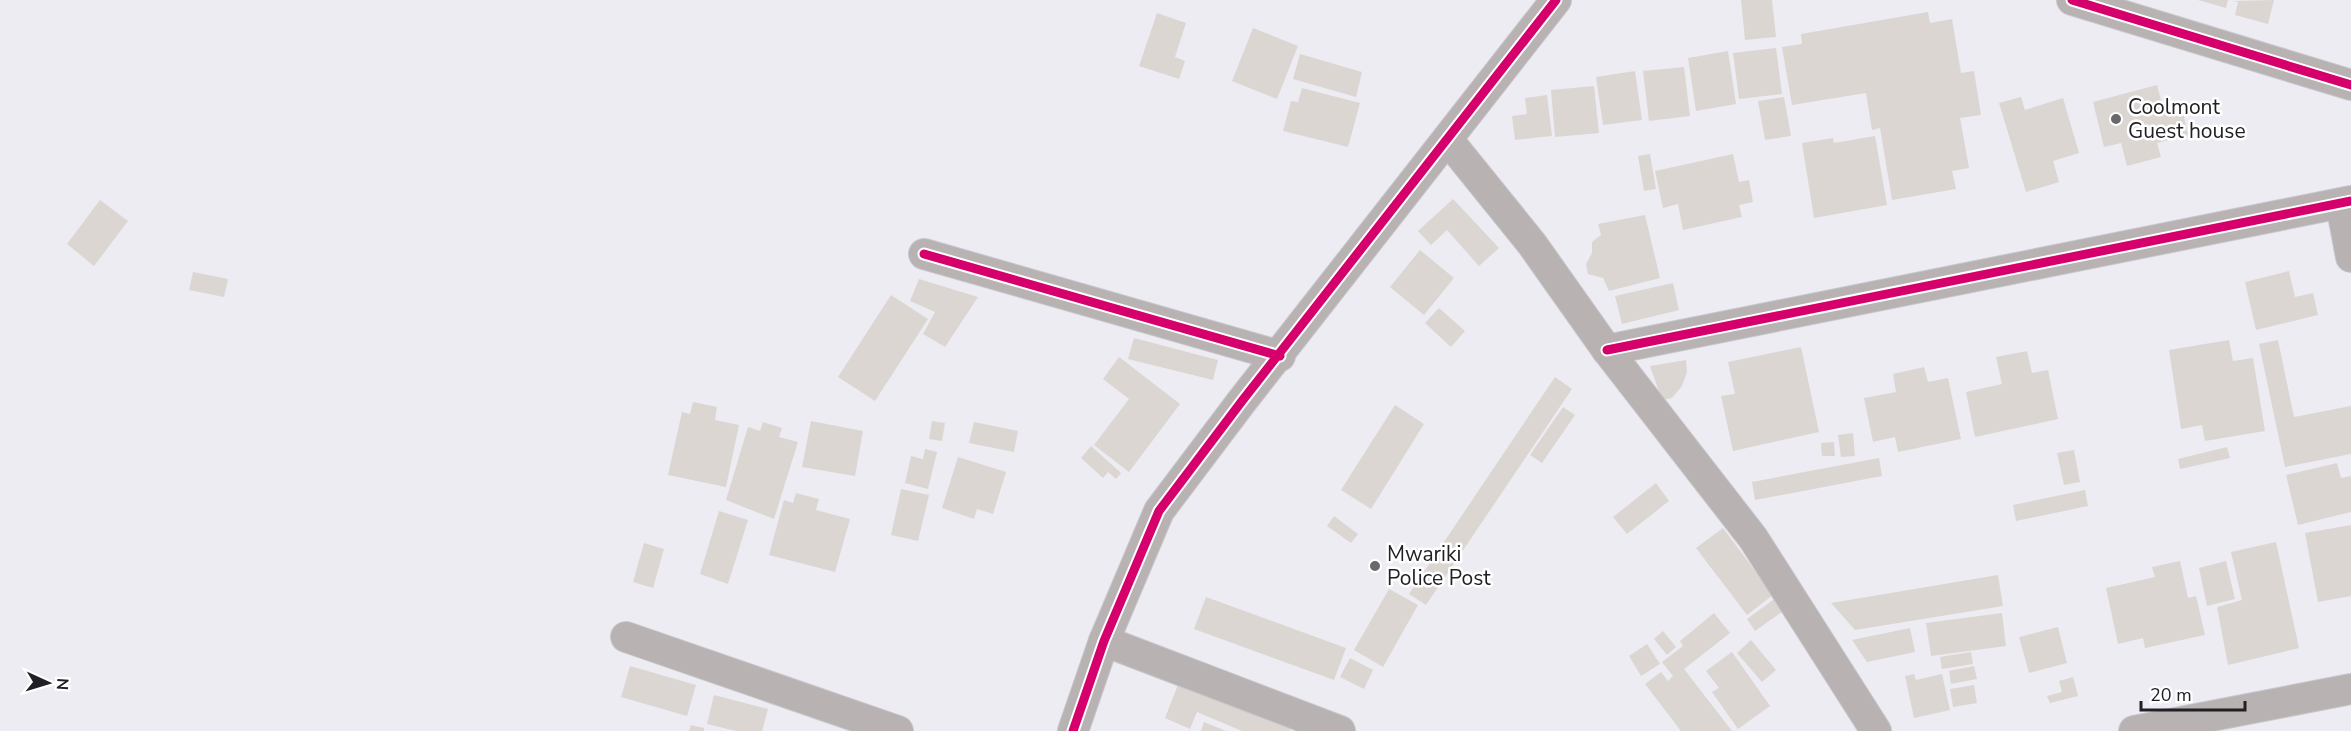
<svg xmlns="http://www.w3.org/2000/svg" width="2351" height="731" font-family="'Nunito Sans',sans-serif">
	<style>
		.building { fill: #dcd6d3 }
		.lines { fill: none; stroke-linecap: round; stroke-linejoin: round }
		.minor-casing { stroke: #c8c8cc; stroke-width: 32 }
		.minor { stroke: #b8b2b2; stroke-width: 30 }
		.cycleway-casing { stroke: #fff; stroke-width: 13 }
		.cycleway { stroke: #d6006c; stroke-width: 9 }
		.poi-dot { fill: #68686d; stroke: #fff; stroke-width: 2 }
		.labels { text-anchor: middle; stroke-width: 5; stroke-linejoin: round; paint-order: stroke }
		.poi-label { font-size: 21px; fill: #212125; stroke: #fff; text-anchor: start }
	</style>
	<rect width="100%" height="100%" fill="#ececf2"/>
	<g class="building">
		<polygon points="1741,0 1772,0 1776,37 1745,40"/>
		<polygon points="2198,0 2228,0 2226,8"/>
		<polygon points="2274,0 2268,24 2235,15 2238,2 2232,1"/>
		<polygon points="1928,12 1930,23 1952,19 1961,73 1974,71 1981,115 1960,118 1969,168 1952,171 1956,189 1892,200 1880,128 1872,130 1866,93 1792,105 1782,47 1802,44 1801,34"/>
		<polygon points="1157,13 1186,23 1175,57 1185,61 1179,79 1139,66"/>
		<polygon points="1253,28 1298,46 1277,99 1232,81"/>
		<polygon points="1776,48 1782,94 1739,99 1733,53"/>
		<polygon points="1728,51 1736,104 1696,111 1688,58"/>
		<polygon points="1300,54 1362,72 1356,97 1293,79"/>
		<polygon points="1684,67 1690,116 1649,121 1643,71"/>
		<polygon points="1635,71 1642,120 1603,125 1596,77"/>
		<polygon points="2157,85 2163,108 2181,103 2188,135 2157,143 2161,157 2127,166 2121,143 2104,147 2093,102"/>
		<polygon points="1594,86 1599,133 1555,137 1551,90"/>
		<polygon points="1302,88 1360,103 1348,147 1283,131 1291,101 1298,102"/>
		<polygon points="1547,95 1552,136 1515,140 1512,116 1527,114 1525,98"/>
		<polygon points="1784,97 1791,136 1765,140 1758,101"/>
		<polygon points="2021,97 2025,110 2063,98 2079,153 2053,161 2059,182 2026,192 1999,103"/>
		<polygon points="1875,136 1887,205 1814,218 1802,143 1833,138 1834,143"/>
		<polygon points="1650,154 1656,189 1644,191 1638,156"/>
		<polygon points="1733,154 1739,182 1749,180 1753,202 1739,205 1742,217 1683,230 1678,204 1663,208 1655,171"/>
		<polygon points="1453,199 1499,248 1479,266 1447,230 1431,245 1418,231"/>
		<polygon points="100,200 128,221 94,266 67,244"/>
		<polygon points="1645,215 1660,278 1609,291 1603,278 1588,274 1586,264 1592,253 1592,242 1601,235 1598,224"/>
		<polygon points="1420,250 1454,278 1424,315 1390,287"/>
		<polygon points="2289,271 2295,297 2313,293 2318,315 2256,330 2245,282"/>
		<polygon points="193,272 228,279 224,297 189,290"/>
		<polygon points="919,279 978,297 945,347 923,334 935,312 910,301"/>
		<polygon points="1673,283 1679,310 1622,324 1615,296"/>
		<polygon points="891,295 928,319 875,401 838,377"/>
		<polygon points="1439,308 1465,331 1451,347 1425,323"/>
		<polygon points="1134,338 1218,360 1213,380 1128,359"/>
		<polygon points="2229,340 2233,361 2253,358 2265,431 2205,441 2202,425 2181,429 2169,350"/>
		<polygon points="2278,340 2294,417 2351,406 2351,454 2285,467 2259,344"/>
		<polygon points="1801,347 1819,432 1733,451 1721,396 1735,394 1728,362"/>
		<polygon points="2027,351 2032,373 2048,370 2058,419 1975,437 1966,392 2002,384 1996,357"/>
		<polygon points="1119,357 1180,404 1129,472 1094,445 1129,399 1103,379"/>
		<polygon points="1686,360 1687,372 1682,386 1672,398 1662,400 1650,366"/>
		<polygon points="1924,367 1928,382 1948,378 1961,439 1898,452 1895,437 1873,442 1864,398 1896,392 1893,374"/>
		<polygon points="1555,377 1572,389 1426,605 1409,594"/>
		<polygon points="693,402 717,407 715,420 739,425 726,487 668,475 682,412 690,414"/>
		<polygon points="1395,405 1424,424 1371,509 1341,490"/>
		<polygon points="1563,407 1575,415 1542,463 1530,455"/>
		<polygon points="811,421 863,431 855,476 802,467"/>
		<polygon points="932,421 945,423 942,441 929,439"/>
		<polygon points="763,422 782,428 779,437 798,442 774,519 726,500 748,427 760,431"/>
		<polygon points="974,422 1018,431 1014,452 969,443"/>
		<polygon points="1853,433 1855,456 1841,457 1838,435"/>
		<polygon points="1834,442 1835,456 1822,456 1821,443"/>
		<polygon points="1091,446 1121,473 1116,479 1108,472 1103,478 1081,458"/>
		<polygon points="2227,447 2230,458 2180,469 2178,459"/>
		<polygon points="925,449 937,452 928,489 905,483 911,456 923,459"/>
		<polygon points="2074,450 2080,482 2064,485 2057,453"/>
		<polygon points="958,457 1006,472 993,514 977,509 974,519 942,508"/>
		<polygon points="1879,458 1882,476 1755,500 1752,482"/>
		<polygon points="2337,463 2341,478 2351,476 2351,512 2298,525 2286,475"/>
		<polygon points="1656,483 1669,501 1627,534 1613,517"/>
		<polygon points="901,489 929,495 918,541 891,535"/>
		<polygon points="2085,490 2088,506 2016,521 2013,505"/>
		<polygon points="796,493 819,499 816,510 850,519 835,572 769,555 784,500 793,503"/>
		<polygon points="719,511 748,520 728,584 700,574"/>
		<polygon points="1334,516 1358,534 1351,543 1327,526"/>
		<polygon points="2351,525 2351,596 2318,602 2305,533"/>
		<polygon points="1723,528 1773,595 1747,615 1696,548"/>
		<polygon points="2276,542 2299,648 2228,665 2217,607 2242,600 2231,552"/>
		<polygon points="644,543 664,549 653,588 633,582"/>
		<polygon points="2180,561 2188,598 2196,596 2205,635 2145,648 2143,638 2118,644 2106,588 2155,577 2152,567"/>
		<polygon points="2226,561 2235,599 2207,606 2199,568"/>
		<polygon points="1998,575 2003,606 1855,630 1831,603"/>
		<polygon points="1389,589 1418,605 1383,667 1354,650"/>
		<polygon points="1206,597 1346,648 1334,680 1194,629"/>
		<polygon points="1777,597 1786,609 1755,631 1747,619"/>
		<polygon points="1714,613 1730,633 1684,669 1732,731 1681,731 1645,684 1661,672 1668,681 1673,676 1662,662 1683,646 1680,641"/>
		<polygon points="2002,613 2006,646 1931,656 1926,623"/>
		<polygon points="2058,627 2067,663 2029,673 2019,637"/>
		<polygon points="1910,628 1915,652 1867,662 1852,640"/>
		<polygon points="1663,631 1676,647 1667,655 1654,639"/>
		<polygon points="1751,640 1776,670 1762,682 1737,653"/>
		<polygon points="1647,644 1660,664 1641,676 1629,656"/>
		<polygon points="1732,652 1770,706 1738,729 1712,692 1719,688 1706,671"/>
		<polygon points="1971,652 1973,664 1942,669 1940,657"/>
		<polygon points="1350,658 1373,670 1364,689 1340,677"/>
		<polygon points="630,666 696,685 687,716 621,697"/>
		<polygon points="1974,666 1977,679 1951,684 1949,671"/>
		<polygon points="1914,674 1916,680 1942,674 1950,710 1914,718 1905,676"/>
		<polygon points="2073,677 2078,696 2050,703 2047,696 2062,692 2059,681"/>
		<polygon points="1179,682 1291,728 1290,731 1242,731 1197,712 1190,729 1165,718"/>
		<polygon points="1974,685 1977,703 1953,707 1950,689"/>
		<polygon points="714,695 768,709 762,731 736,731 707,724"/>
		<polygon points="1204,722 1226,731 1201,731"/>
		<polygon points="691,725 704,728 704,731 689,731"/>
	</g>
	<g class="lines">
		<defs>
			<g id="minor">
				<polyline points="2072,0 2351,85"/>
				<polyline points="1448,140 1532,244 1607,350 1753,538 1876,731"/>
				<polyline points="2341,204 2351,257"/>
				<polyline points="924,254 1280,356"/>
				<polyline points="1607,350 2351,201"/>
				<polyline points="626,637 898,731"/>
				<polyline points="1104,641 1340,731"/>
				<polyline points="1073,731 1104,641 1159,511 1242,401 1556,0"/>
				<polyline points="2134,731 2351,689"/>
			</g>
		</defs>
		<use href="#minor" class="minor-casing"/>
		<use href="#minor" class="minor"/>
		<defs>
			<g id="cycleway">
				<polyline points="2072,0 2351,85"/>
				<polyline points="924,254 1280,356"/>
				<polyline points="1607,350 2351,201"/>
				<polyline points="1073,731 1104,641 1159,511 1242,401 1556,0"/>
			</g>
		</defs>
		<use href="#cycleway" class="cycleway-casing"/>
		<use href="#cycleway" class="cycleway"/>
	</g>
	<g class="poi-dot">
		<circle cx="2116" cy="119" r="6"/>
		<circle cx="1375" cy="566" r="6"/>
	</g>
	<g class="labels">
		<g class="poi-label">
			<text x="2128" y="114">Coolmont<tspan x="2128" dy="24">Guest house</tspan></text>
			<text x="1387" y="561">Mwariki<tspan x="1387" dy="24">Police Post</tspan></text>
		</g>
	</g>
	<g transform="translate(48 683) rotate(94)" stroke="#ffffff" stroke-width="4.5" paint-order="stroke">
	<path d="M0-4.5L10 22L0 15L-10 22Z" fill="#212125"/>
	<text y="-9" font-size="16" font-weight="bold" text-anchor="middle" fill="#212125">N</text>
	</g>
	<path d="M2141 701v9h104v-9" fill="none" stroke="#212125" stroke-width="3"/>
	<text x="2150" y="701" font-size="18" fill="#212125" stroke="#ffffff" stroke-width="4.5" paint-order="stroke">20 m</text>
</svg>
